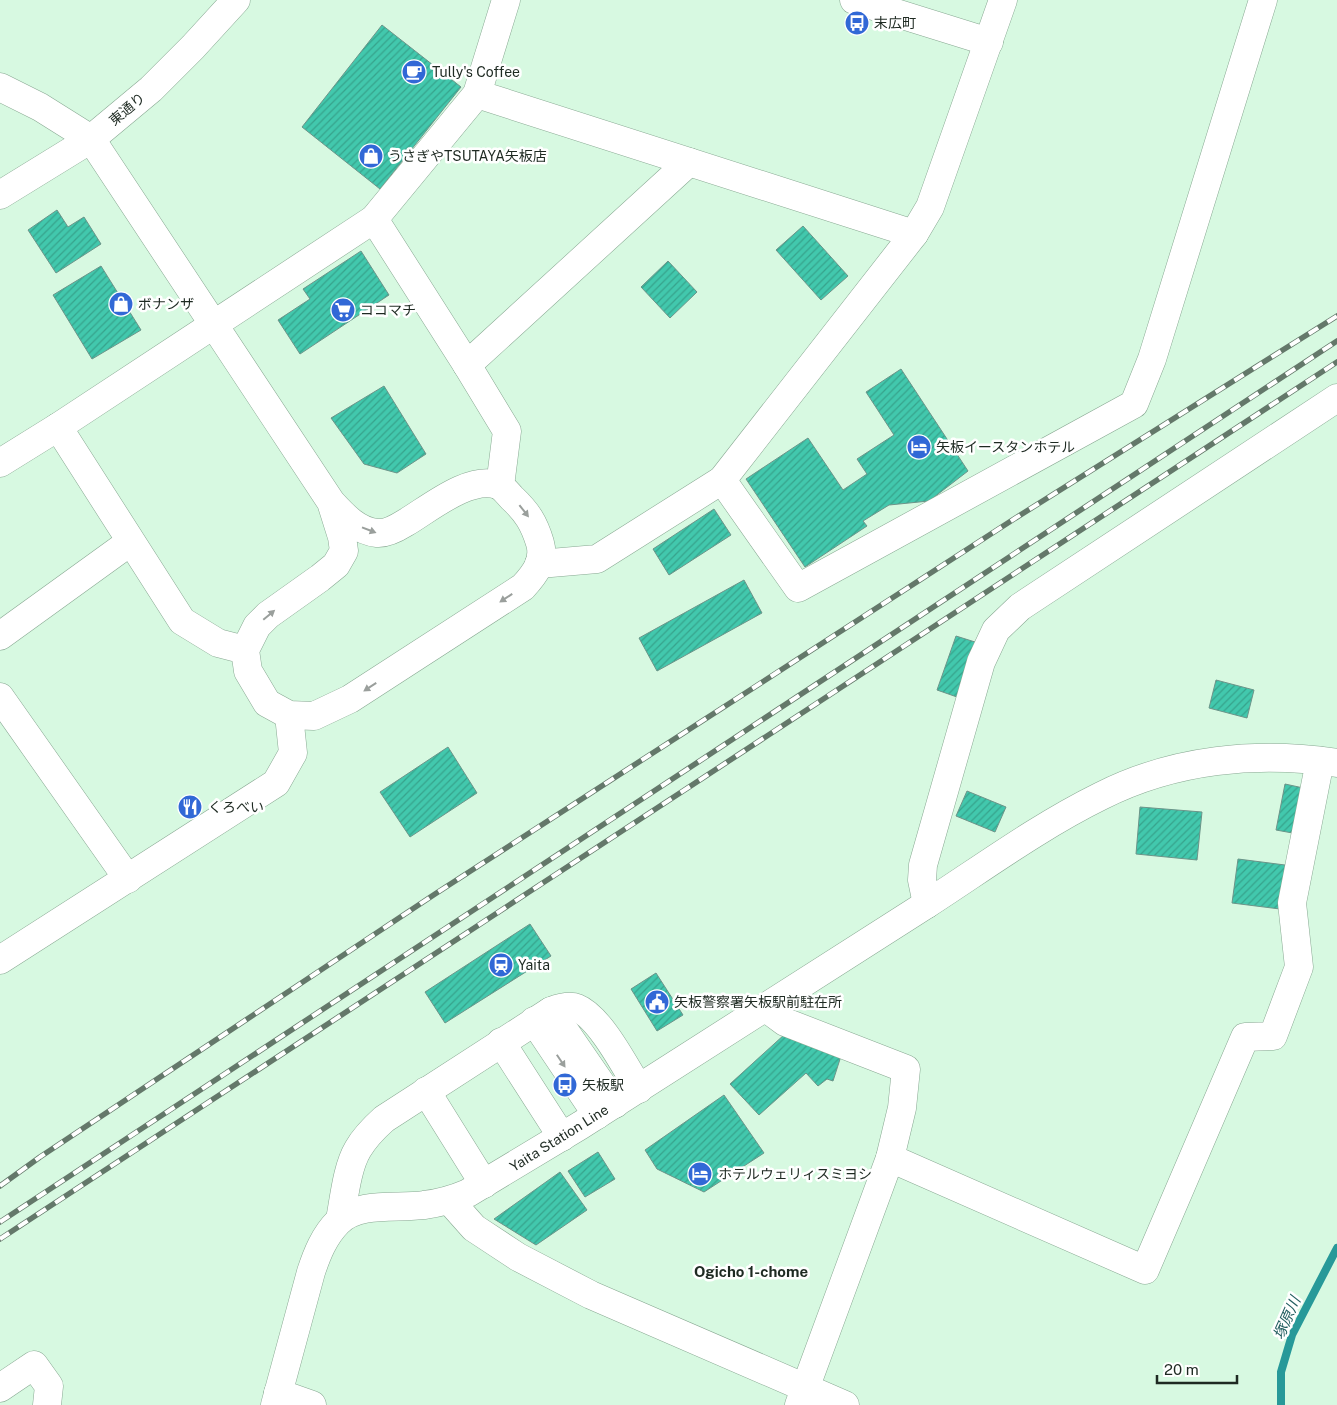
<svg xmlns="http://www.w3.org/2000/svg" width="1337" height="1405" font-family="'Public Sans','Noto Sans JP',sans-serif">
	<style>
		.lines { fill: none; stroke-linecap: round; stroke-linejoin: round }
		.stream { stroke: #279999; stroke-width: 8 }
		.building { fill: url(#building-hatch); stroke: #6c9489 }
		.minor-casing { stroke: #88a892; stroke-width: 29 }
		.major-casing { stroke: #88a892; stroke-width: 29 }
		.minor { stroke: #fff; stroke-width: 28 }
		.major { stroke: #fff; stroke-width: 28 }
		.rail-casing { stroke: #64786a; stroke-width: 5.5 }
		.rail { stroke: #fff; stroke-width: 4; stroke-dasharray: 11; stroke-linecap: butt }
		.oneway { fill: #9a9f9c }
		.labels { text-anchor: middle; stroke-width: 5; stroke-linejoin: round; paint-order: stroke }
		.poi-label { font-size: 14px; fill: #1e2a22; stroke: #fff; text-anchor: start }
		.street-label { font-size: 14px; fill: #1e2a22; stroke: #fff }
		.neighbourhood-label { font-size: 15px; font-weight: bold; fill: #1e2a22; stroke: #fff }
		.water-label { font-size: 15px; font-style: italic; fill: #245f61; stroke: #fff }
	</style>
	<defs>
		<pattern id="building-hatch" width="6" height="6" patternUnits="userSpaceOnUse" patternTransform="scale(1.25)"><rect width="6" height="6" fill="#42c8ad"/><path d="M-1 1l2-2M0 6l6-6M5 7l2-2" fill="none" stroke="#37a38c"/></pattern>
	</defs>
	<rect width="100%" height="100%" fill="#d7f9e1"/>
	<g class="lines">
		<polyline class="stream" points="1281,1405 1281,1372 1292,1335 1337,1248"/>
	</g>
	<g class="building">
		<polygon points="382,25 461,87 380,189 302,127"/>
		<polygon points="57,210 68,227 84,217 101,244 56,273 28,230"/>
		<polygon points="803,226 848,276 821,300 776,250"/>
		<polygon points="361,251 389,295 300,354 278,320 310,299 303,289"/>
		<polygon points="668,261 697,292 670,318 641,287"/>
		<polygon points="101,266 141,330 92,359 53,295"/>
		<polygon points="901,369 968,471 929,501 889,505 863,521 867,526 805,567 746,479 808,438 843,490 867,474 857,459 894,435 866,392"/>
		<polygon points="384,386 426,454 397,473 364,464 331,418"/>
		<polygon points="714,509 731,535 669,575 653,549"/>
		<polygon points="744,580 762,613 657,671 639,638"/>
		<polygon points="956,636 975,642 957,697 937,690"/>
		<polygon points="1216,680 1254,690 1247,718 1209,708"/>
		<polygon points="448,747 477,793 410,837 380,792"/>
		<polygon points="1285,784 1308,789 1298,834 1276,830"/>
		<polygon points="967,791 1006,807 995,832 956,816"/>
		<polygon points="1140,807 1202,812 1197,860 1136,854"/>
		<polygon points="1238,859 1285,865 1280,909 1232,903"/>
		<polygon points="530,924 551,956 445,1023 425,992"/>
		<polygon points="656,973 683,1015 657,1031 631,989"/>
		<polygon points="785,1034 841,1056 833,1081 827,1079 818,1086 806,1073 759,1115 730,1084"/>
		<polygon points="724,1095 764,1153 704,1192 657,1169 645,1150"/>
		<polygon points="598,1152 615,1179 585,1197 568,1171"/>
		<polygon points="560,1172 587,1210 536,1245 494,1219"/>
	</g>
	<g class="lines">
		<defs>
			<g id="minor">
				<polyline points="854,0 989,42"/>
				<path d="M0,87L40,107L91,139L331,502C343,515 357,531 377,533C386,534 397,528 405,523C429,509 469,475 498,485C503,487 508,494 512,498C527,512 534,523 540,543C545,561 535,574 523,587L350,699L314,716L289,715L267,703L248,671L245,650L257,626L268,615L320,578L336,565L344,551L342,537L331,502"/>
				<polyline points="477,94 914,234"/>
				<polyline points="0,195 91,139 151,89 193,47 236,0"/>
				<polyline points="374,219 467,365 507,431 500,486"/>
				<polyline points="467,365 689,162"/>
				<path d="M1337,398L1020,607L996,630L981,662L923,865L922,880L927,904C984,867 1040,826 1101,796C1174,759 1257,751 1337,763"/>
				<polyline points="58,427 182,621 218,643 245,650"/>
				<polyline points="0,463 58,427 374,219 477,94 506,0"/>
				<polyline points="722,480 798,588 1134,404 1152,359 1263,0"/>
				<polyline points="539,564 597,559 722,480 914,234 930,207 1003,0"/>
				<polyline points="0,636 130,542"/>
				<polyline points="0,697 128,879"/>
				<polyline points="0,960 276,783 293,753 289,715"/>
				<polyline points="766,1008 785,1022 906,1069 902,1108 890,1158 799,1405"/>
				<polyline points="551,1011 615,1104"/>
				<polyline points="534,1021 597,1115"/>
				<polyline points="501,1042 562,1137"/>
				<polyline points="426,1091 484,1184"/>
				<polyline points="890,1158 1145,1270 1245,1037 1273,1036 1299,967 1292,903 1320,761"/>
				<polyline points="450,1201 474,1228 518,1257 591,1295 845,1405"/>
				<path d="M340,1220C344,1199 347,1167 358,1149C365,1137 374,1128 384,1119L551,1011C559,1008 569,1005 577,1008C600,1017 626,1068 639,1089"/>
				<polyline points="0,1388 34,1365 49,1386 47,1405"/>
				<polyline points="278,1393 312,1405"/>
			</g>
			<path id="major" d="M275,1405L311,1272C317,1254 324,1236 338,1222C359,1201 398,1209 424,1205C440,1203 454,1199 468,1193L581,1125L927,904"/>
		</defs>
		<use href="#minor" class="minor-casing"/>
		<use href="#major" class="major-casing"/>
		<use href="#minor" class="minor"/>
		<use href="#major" class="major"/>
		<defs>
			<g id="rail">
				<polyline points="0,1186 40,1157 435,894 1014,519 1337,316"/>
				<polyline points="0,1222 1337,341"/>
				<polyline points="0,1239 1337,362"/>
			</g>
		</defs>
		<use href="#rail" class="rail-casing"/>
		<use href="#rail" class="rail"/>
	</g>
	<defs><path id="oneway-solid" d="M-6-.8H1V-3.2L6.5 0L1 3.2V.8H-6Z" transform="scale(1.25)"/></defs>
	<g class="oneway">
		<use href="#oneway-solid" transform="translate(524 511) rotate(52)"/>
		<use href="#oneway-solid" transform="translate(369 530) rotate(21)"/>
		<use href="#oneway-solid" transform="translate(506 598) rotate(147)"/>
		<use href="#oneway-solid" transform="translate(269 615) rotate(-40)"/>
		<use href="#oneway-solid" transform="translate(370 687) rotate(147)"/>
		<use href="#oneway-solid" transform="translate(561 1061) rotate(56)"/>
	</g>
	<defs>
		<symbol id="bus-disc" viewBox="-11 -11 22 22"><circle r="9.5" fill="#3168d6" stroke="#fff"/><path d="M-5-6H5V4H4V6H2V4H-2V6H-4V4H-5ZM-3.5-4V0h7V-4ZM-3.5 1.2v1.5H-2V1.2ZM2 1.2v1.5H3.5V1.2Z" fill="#fff"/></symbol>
		<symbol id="cafe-disc" viewBox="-11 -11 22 22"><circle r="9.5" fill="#3168d6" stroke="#fff"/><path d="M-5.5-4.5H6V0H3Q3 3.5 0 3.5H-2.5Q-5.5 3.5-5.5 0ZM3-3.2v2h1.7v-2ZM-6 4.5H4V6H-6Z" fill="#fff"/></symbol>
		<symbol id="shop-disc" viewBox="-11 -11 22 22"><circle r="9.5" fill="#3168d6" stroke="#fff"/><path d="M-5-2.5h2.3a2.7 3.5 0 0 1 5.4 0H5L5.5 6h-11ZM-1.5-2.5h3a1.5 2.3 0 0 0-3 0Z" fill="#fff"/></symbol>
		<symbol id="supermarket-disc" viewBox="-11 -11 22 22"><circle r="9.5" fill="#3168d6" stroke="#fff"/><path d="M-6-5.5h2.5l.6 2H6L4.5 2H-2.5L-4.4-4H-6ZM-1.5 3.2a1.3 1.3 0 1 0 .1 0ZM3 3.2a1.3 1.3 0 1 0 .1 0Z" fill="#fff"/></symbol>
		<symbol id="hotel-disc" viewBox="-11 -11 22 22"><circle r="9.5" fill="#3168d6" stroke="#fff"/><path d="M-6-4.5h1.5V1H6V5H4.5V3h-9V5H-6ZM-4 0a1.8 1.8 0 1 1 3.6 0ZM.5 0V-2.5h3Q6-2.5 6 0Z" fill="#fff"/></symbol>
		<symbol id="restaurant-disc" viewBox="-11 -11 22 22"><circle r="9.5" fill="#3168d6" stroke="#fff"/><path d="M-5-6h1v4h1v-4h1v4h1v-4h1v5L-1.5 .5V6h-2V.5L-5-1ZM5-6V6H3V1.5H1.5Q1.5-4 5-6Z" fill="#fff"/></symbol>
		<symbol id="station-disc" viewBox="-11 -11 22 22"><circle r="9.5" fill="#3168d6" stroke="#fff"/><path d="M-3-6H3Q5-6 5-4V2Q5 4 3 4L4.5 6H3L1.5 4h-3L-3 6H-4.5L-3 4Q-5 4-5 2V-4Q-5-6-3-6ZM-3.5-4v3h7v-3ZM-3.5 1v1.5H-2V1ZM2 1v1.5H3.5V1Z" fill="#fff"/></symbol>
		<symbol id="civic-disc" viewBox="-11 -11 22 22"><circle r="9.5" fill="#3168d6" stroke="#fff"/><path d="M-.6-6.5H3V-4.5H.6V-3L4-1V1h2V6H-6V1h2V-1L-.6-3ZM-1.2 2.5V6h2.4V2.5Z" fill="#fff"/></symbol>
	</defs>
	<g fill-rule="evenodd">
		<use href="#bus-disc" x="843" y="9" width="28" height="28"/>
		<use href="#cafe-disc" x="400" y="58" width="28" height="28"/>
		<use href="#shop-disc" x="357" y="142" width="28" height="28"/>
		<use href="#shop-disc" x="107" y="290" width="28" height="28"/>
		<use href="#supermarket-disc" x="329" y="296" width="28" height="28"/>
		<use href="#hotel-disc" x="905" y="433" width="28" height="28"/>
		<use href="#restaurant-disc" x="176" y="793" width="28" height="28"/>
		<use href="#station-disc" x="487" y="951" width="28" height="28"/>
		<use href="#civic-disc" x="643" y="988" width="28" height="28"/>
		<use href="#bus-disc" x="551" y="1071" width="28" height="28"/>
		<use href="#hotel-disc" x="686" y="1160" width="28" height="28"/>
	</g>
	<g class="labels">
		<g class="poi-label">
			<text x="874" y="28">末広町</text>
			<text x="432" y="77">Tully's Coffee</text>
			<text x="388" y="161">うさぎやTSUTAYA矢板店</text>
			<text x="138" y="309">ボナンザ</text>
			<text x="360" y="315">ココマチ</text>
			<text x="936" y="452">矢板イースタンホテル</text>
			<text x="208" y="812">くろべい</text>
			<text x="518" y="970">Yaita</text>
			<text x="674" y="1007">矢板警察署矢板駅前駐在所</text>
			<text x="582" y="1090">矢板駅</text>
			<text x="718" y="1179">ホテルウェリィスミヨシ</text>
		</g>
		<g class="street-label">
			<text transform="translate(127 109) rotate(-40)" y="5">東通り</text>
			<text transform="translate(559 1138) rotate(-32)" y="5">Yaita Station Line</text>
		</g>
		<g class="neighbourhood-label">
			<text x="751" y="1277">Ogicho 1-chome</text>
		</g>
		<g class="water-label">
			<text transform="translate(1287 1318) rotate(-66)" y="5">塚原川</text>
		</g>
	</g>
	<path d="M1157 1375v8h80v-8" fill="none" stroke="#1e2a22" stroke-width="2.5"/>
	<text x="1164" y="1375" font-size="15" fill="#1e2a22" stroke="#ffffff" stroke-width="4" paint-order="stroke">20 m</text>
</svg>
